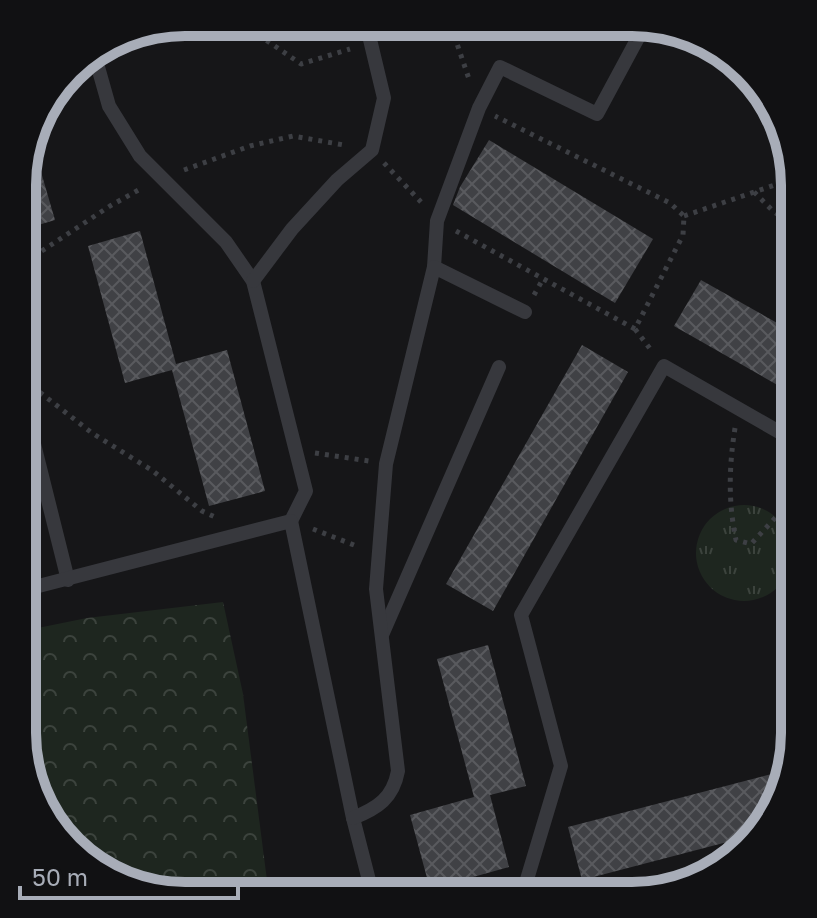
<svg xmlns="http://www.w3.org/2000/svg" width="817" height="918" font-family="'Golos Text',sans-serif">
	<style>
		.forest { fill: url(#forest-crowns) }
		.park { fill: url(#park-tufts) }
		.building { fill: url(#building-cross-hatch) }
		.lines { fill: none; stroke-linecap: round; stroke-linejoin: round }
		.path { stroke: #3d3f44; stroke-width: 5; stroke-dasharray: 4 6; stroke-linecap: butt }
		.service { stroke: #37383d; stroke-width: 14 }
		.rim { fill: none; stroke: #a8adb8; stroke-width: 10 }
	</style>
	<defs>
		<pattern id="forest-crowns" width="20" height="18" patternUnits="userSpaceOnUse" patternTransform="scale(2)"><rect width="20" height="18" fill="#1e261f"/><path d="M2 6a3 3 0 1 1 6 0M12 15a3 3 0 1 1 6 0" fill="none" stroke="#3c433d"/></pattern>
		<pattern id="park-tufts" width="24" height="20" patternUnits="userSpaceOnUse" patternTransform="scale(2)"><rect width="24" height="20" fill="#1e261f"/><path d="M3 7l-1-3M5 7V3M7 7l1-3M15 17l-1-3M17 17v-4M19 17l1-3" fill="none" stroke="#3c433d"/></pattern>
		<pattern id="building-cross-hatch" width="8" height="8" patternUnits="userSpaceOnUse" patternTransform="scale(2)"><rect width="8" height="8" fill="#404145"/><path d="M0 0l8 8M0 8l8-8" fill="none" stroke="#595a5e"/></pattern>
	</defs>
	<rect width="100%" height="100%" fill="#161618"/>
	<polygon class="forest" points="223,602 243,694 269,896 174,896 103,874 49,823 22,743 23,631 87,618"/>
	<circle class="park" cx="744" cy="553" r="48"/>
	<g class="building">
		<polygon points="489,140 653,239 615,303 453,205 460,187"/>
		<polygon points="32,141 55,220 25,229 25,154"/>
		<polygon points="140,231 176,364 227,350 265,491 209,506 172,370 125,383 88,246"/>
		<polygon points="701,280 795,333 795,395 674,326"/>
		<polygon points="582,345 628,372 493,611 446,584"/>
		<polygon points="488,645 526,786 490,795 509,867 430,889 410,815 474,797 437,659"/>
		<polygon points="787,770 773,814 754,835 582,880 568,827"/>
	</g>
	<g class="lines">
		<g class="path">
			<polyline points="451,26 470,82"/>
			<polyline points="250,29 301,64 350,49"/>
			<polyline points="390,36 416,27"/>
			<polyline points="384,163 421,202"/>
			<polyline points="184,170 250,146 293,136 344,145"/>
			<polyline points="754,192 774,212 795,225"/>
			<polyline points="684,216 795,178"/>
			<polyline points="456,231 635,329 683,235 684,216 670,203 495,116"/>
			<polyline points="25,262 110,206 142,188"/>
			<polyline points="534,295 543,279"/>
			<polyline points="635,329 651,350"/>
			<polyline points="24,380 92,433 153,471 202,511 217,518"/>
			<path d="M735,428C729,466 728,502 736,540L751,544L776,517L795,489"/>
			<polyline points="315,453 369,461"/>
			<polyline points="313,529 359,547"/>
		</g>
		<g class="service">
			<polyline points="94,53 109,106 140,156 226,242 253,281 306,491 291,521"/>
			<polyline points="434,267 437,221 479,108 500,67 597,114 646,23"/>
			<polyline points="253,281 292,229 337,180 372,150 384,98 367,27"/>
			<polyline points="24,417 29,424 68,580"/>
			<polyline points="23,590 291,521 353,818 373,896"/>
			<polyline points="382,635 499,367"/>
			<path d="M353,818C378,808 393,798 398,771L376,589L386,464L434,267L525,312"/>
			<polyline points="522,896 561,766 521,615 664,366 795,441"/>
		</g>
	</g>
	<path d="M0 0H817V918H0ZM185 36H632A149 149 0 0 1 781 185V733A149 149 0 0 1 632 882H185A149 149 0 0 1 36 733V185A149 149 0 0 1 185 36Z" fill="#111113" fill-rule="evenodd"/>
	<path class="rim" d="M185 36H632A149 149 0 0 1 781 185V733A149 149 0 0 1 632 882H185A149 149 0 0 1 36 733V185A149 149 0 0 1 185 36Z"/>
	<path d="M20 886v12h218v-12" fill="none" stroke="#a8adb8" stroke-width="4"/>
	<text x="32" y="886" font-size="24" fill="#a8adb8" stroke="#111113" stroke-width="6" paint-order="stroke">50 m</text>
</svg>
